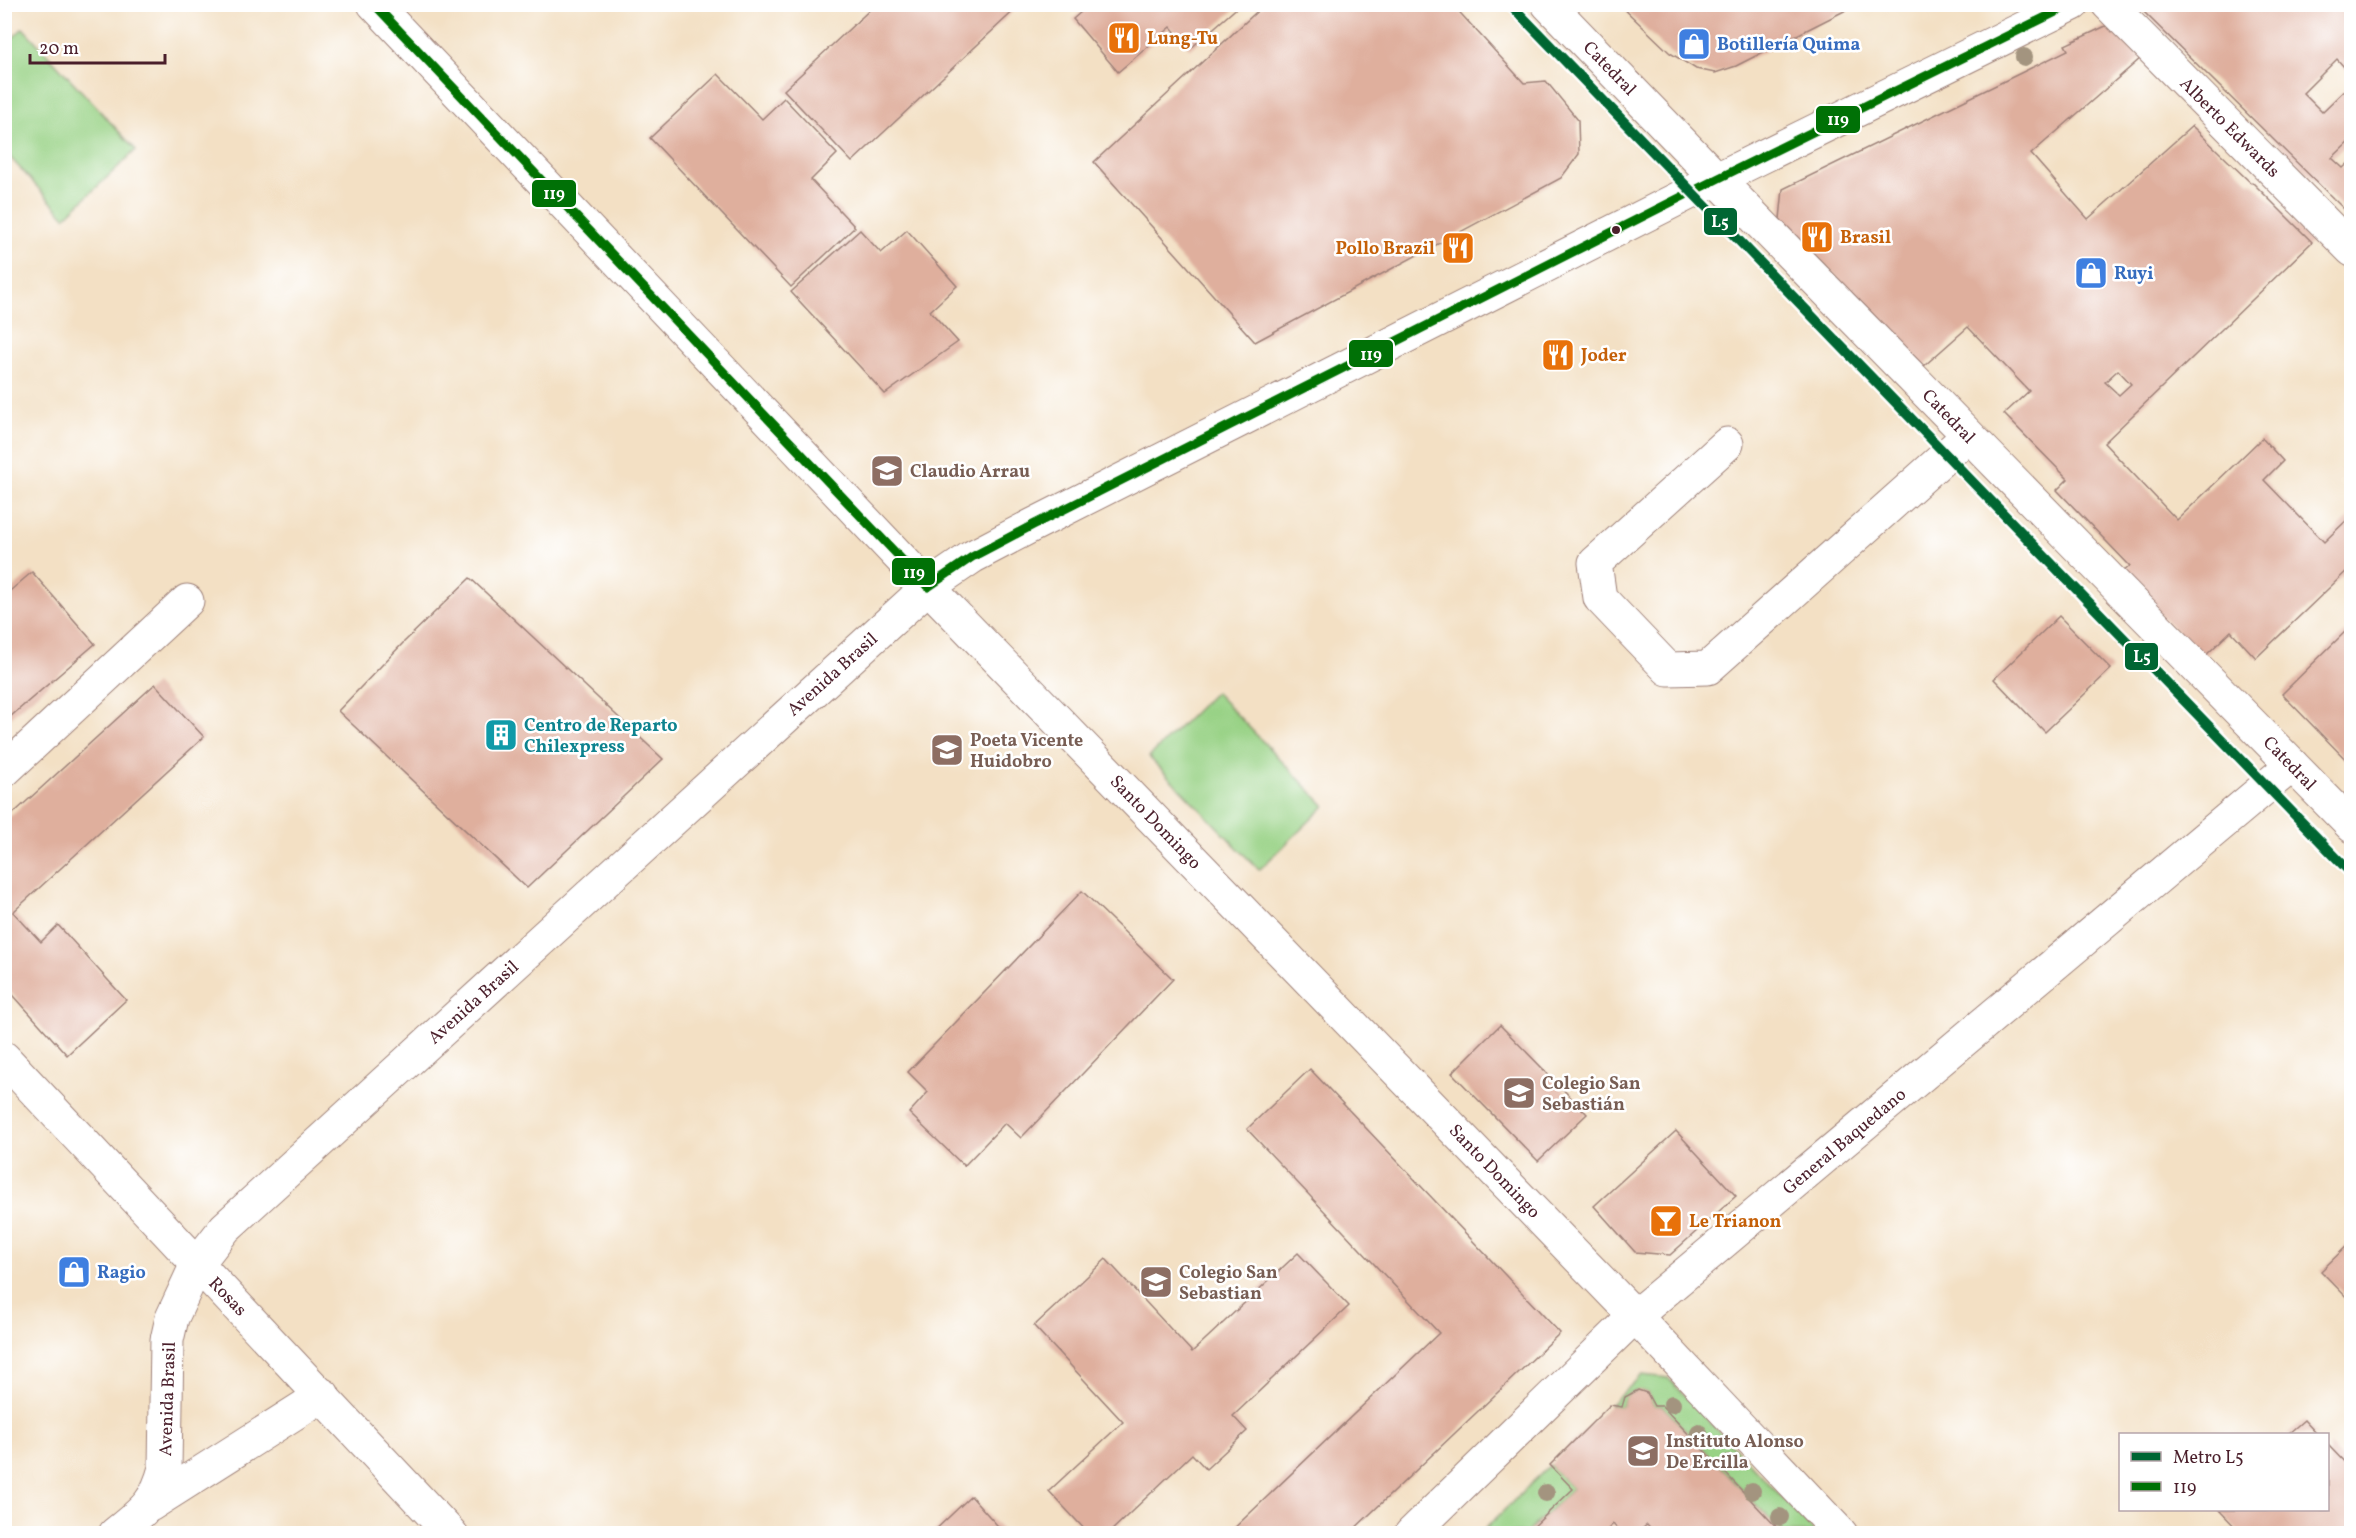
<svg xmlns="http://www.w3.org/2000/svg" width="2356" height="1538" font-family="Vollkorn,serif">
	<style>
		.grass { fill: #98d285; stroke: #717858; stroke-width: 1.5 }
		.building { fill: #dfaf9d; fill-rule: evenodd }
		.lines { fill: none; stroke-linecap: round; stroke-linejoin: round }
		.minor-casing { stroke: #9e8078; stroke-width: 35 }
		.major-casing { stroke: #9e8078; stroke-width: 35 }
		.minor { stroke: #fff; stroke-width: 33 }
		.major { stroke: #fff; stroke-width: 33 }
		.bus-1-casing { stroke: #fff; stroke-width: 14 }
		.bus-1 { stroke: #007106; stroke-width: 9 }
		.metro-1-casing { stroke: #fff; stroke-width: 15 }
		.metro-1 { stroke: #063; stroke-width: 10 }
		.tree { fill: #a3947f }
		.bus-dot { fill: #4a1f2b; stroke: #fff; stroke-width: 2 }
		.labels { text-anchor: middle; stroke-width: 5; stroke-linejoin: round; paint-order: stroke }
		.food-label { font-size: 18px; font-weight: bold; fill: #c56008; stroke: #fff; text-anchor: start }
		.shop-label { font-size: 18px; font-weight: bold; fill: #366cbe; stroke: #fff; text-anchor: start }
		.street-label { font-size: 18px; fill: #4a1f2b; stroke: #fff }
		.education-label { font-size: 18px; font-weight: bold; fill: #785e54; stroke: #fff; text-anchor: start }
		.culture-label { font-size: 18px; font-weight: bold; fill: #0d838f; stroke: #fff; text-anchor: start }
		.line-badge { stroke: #fff; stroke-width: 2 }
		.badge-label { font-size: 16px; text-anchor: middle; font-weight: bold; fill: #fff }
	</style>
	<rect width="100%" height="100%" fill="#fff"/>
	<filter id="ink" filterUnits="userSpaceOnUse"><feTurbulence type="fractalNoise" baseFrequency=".0167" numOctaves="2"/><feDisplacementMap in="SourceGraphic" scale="12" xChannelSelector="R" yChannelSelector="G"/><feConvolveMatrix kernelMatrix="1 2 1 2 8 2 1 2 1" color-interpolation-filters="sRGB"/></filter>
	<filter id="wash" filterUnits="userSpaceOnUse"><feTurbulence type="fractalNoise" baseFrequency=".008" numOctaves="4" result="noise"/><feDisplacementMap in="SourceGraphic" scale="24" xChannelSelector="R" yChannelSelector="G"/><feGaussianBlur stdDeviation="1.35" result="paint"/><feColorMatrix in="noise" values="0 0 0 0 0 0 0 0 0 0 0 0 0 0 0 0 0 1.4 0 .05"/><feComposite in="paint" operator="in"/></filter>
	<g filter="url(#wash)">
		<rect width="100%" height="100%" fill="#f3e0c4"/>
		<g class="grass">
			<polygon points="23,28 136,150 65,217 5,152 5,45"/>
			<polygon points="1215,692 1325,806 1259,870 1149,757"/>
			<path d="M1642,1375L1668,1378L1814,1531L1811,1533H1783L1662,1406H1654L1647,1393C1634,1387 1624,1394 1622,1407L1610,1405Z"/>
			<polygon points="1550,1465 1573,1489 1526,1533 1480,1534"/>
		</g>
		<g id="blocks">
			<g class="building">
				<polygon points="876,4 1021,4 852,162 784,90"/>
				<polygon points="1090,4 1241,4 1190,49 1171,27 1118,72 1073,19"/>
				<polygon points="1265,4 1452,4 1524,83 1546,81 1578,120 1579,154 1561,178 1255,342 1094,162"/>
				<polygon points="1619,4 1858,4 1736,66 1715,73 1696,69 1670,53"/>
				<polygon points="2155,4 2352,4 2352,76 2337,59 2303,93 2322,112 2352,83 2352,139 2332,158 2343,168 2352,160 2352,203 2345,210 2144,12"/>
				<path d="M2108,25L2141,58L2031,154L2088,219L2192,126L2251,183L2252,182L2312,242L2104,443L2177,520L2262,438L2283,461L2264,480L2324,542L2352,515V566L2256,658L2231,631L2203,658L2121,574L2130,566L2057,490L2068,479L2004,414L2029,391L1968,327L1924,366L1780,219L1783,189L2068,50L2065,45ZM2118,370L2131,384L2119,395L2105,382Z"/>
				<polygon points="718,74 762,119 784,98 837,154 811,180 855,227 791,287 650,138"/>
				<polygon points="860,230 881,253 907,230 957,286 930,311 958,342 885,394 791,292"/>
				<polygon points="32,572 95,644 4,722 4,596"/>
				<polygon points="470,578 663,759 527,888 338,711 404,642"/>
				<polygon points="2059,616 2111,669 2045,732 1994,679"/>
				<polygon points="2352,625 2352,766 2282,694"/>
				<polygon points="155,684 204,737 13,912 41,942 58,925 126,1000 67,1055 5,986 5,821"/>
				<polygon points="1082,891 1173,979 1021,1138 1005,1123 964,1166 909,1113 928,1092 908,1072"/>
				<polygon points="1500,1025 1587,1114 1538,1161 1452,1073"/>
				<polygon points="1310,1069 1560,1333 1349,1534 1228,1534 1439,1333 1247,1129"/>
				<polygon points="1676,1131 1736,1196 1670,1255 1635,1252 1594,1206"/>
				<polygon points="2352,1241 2352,1303 2321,1271"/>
				<polygon points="1298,1253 1349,1306 1233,1416 1247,1431 1206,1469 1192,1454 1108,1534 1089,1534 1049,1491 1123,1422 1034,1326 1106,1259 1192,1352"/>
				<polygon points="1638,1390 1647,1393 1654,1406 1662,1406 1783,1534 1655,1534 1647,1525 1636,1533 1621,1533 1613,1524 1603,1534 1526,1534 1573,1489 1550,1465 1610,1405 1622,1407 1625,1397"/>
				<polygon points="2304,1420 2317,1434 2288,1434"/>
				<polygon points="2328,1445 2352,1470 2352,1534 2242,1534 2219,1510 2328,1510"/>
				<polygon points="971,1496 1005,1534 931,1534"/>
			</g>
		</g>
	</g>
	<g filter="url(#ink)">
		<use href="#blocks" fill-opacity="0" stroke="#9e8078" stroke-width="1.5"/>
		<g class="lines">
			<defs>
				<g id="minor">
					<polyline points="374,4 928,587 1635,1316 1841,1534"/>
					<polyline points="2108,4 2352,250"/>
					<polyline points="1727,444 1595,563 1600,598 1668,669 1708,668 1968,436"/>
					<polyline points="4,771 187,601"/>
					<polyline points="4,1058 451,1534"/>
					<polyline points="1411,1534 1635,1316 2292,765"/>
				</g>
				<g id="major">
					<polyline points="1548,4 1717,179 2352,826"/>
					<polyline points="150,1505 323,1395"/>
					<path d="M115,1534C143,1511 155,1505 165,1468L167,1340L172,1318L197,1264L225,1228L928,587L972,557L1033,525L1717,179L2073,4"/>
				</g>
			</defs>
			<use href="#minor" class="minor-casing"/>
			<use href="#major" class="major-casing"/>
			<use href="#minor" class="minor"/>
			<use href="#major" class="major"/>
			<defs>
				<polyline id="bus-1" points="374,4 928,587 972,557 1033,525 1717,179 2072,4"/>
			</defs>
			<use href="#bus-1" class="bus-1-casing"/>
			<use href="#bus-1" class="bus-1"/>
			<defs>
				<polyline id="metro-1" points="1510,4 2352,874"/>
			</defs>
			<use href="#metro-1" class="metro-1-casing"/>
			<use href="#metro-1" class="metro-1"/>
		</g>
		<g class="tree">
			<circle cx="2024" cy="57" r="9"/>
			<circle cx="1672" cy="1404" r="9"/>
			<circle cx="1699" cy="1433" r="9"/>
			<circle cx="1729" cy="1463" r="9"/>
			<circle cx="1752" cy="1491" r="9"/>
			<circle cx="1546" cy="1493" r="9"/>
			<circle cx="1780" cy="1517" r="9"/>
		</g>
	</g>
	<defs>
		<symbol id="restaurant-square" viewBox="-11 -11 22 22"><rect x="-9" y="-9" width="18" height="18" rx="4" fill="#e8710a" stroke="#fff"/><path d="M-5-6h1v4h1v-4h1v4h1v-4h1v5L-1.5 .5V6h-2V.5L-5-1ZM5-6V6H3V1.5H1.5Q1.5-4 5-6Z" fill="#fff"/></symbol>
		<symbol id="shop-square" viewBox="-11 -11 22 22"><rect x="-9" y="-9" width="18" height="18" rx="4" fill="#3f7fe0" stroke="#fff"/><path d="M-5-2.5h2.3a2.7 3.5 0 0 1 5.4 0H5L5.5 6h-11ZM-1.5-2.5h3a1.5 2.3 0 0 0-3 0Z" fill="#fff"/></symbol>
		<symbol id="school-square" viewBox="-11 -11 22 22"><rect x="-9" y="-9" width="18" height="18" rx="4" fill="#8d6e63" stroke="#fff"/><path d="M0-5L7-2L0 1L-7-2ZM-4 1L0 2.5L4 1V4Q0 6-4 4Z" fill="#fff"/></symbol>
		<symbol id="building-square" viewBox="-11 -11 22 22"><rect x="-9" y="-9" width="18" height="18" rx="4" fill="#0f9aa8" stroke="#fff"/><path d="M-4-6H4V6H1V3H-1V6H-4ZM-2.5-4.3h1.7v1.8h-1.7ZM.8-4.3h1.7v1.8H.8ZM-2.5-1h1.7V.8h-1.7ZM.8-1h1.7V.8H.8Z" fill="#fff"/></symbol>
		<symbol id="bar-square" viewBox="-11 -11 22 22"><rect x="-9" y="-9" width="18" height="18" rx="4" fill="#e8710a" stroke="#fff"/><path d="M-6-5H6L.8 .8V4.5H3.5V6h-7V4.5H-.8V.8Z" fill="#fff"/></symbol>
	</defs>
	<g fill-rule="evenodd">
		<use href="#restaurant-square" x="1105" y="19" width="38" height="38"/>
		<use href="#shop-square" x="1675" y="25" width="38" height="38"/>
		<use href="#restaurant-square" x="1798" y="218" width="38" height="38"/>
		<use href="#restaurant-square" x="1439" y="229" width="38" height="38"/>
		<use href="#shop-square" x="2072" y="254" width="38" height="38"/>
		<use href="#restaurant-square" x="1539" y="336" width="38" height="38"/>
		<use href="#school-square" x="868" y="452" width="38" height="38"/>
		<use href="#building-square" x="482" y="716" width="38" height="38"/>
		<use href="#school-square" x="928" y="731" width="38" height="38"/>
		<use href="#school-square" x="1500" y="1074" width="38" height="38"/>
		<use href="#bar-square" x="1647" y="1202" width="38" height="38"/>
		<use href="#shop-square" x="55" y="1253" width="38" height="38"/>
		<use href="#school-square" x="1137" y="1263" width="38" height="38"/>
		<use href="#school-square" x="1624" y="1432" width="38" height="38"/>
	</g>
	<circle class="bus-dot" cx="1616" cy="230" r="5"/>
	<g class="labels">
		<g class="food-label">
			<text x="1147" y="44">Lung-Tu</text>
			<text x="1840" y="243">Brasil</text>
			<text x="1435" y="254" text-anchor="end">Pollo Brazil</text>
			<text x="1581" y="361">Joder</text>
			<text x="1689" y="1227">Le Trianon</text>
		</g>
		<g class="shop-label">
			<text x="1717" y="50">Botillería Quima</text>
			<text x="2114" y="279">Ruyi</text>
			<text x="97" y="1278">Ragio</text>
		</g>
		<g class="street-label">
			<text transform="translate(1610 68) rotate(46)" y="6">Catedral</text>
			<text transform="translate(2230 127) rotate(45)" y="6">Alberto Edwards</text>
			<text transform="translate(1949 416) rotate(46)" y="6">Catedral</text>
			<text transform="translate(832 674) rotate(-42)" y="6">Avenida Brasil</text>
			<text transform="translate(2290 763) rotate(46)" y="6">Catedral</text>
			<text transform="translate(1156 822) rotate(46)" y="6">Santo Domingo</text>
			<text transform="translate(473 1002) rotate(-42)" y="6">Avenida Brasil</text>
			<text transform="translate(1844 1141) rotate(-40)" y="6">General Baquedano</text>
			<text transform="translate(1495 1171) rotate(46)" y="6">Santo Domingo</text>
			<text transform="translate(228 1296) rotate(46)" y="6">Rosas</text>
			<text transform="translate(167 1399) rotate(-88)" y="6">Avenida Brasil</text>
		</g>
		<g class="education-label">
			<text x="910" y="477">Claudio Arrau</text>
			<text x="970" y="746">Poeta Vicente<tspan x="970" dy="21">Huidobro</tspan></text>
			<text x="1542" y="1089">Colegio San<tspan x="1542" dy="21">Sebastián</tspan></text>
			<text x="1179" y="1278">Colegio San<tspan x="1179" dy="21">Sebastian</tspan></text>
			<text x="1666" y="1447">Instituto Alonso<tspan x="1666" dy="21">De Ercilla</tspan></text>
		</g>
		<g class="culture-label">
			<text x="524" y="731">Centro de Reparto<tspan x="524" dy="21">Chilexpress</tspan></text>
		</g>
	</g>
	<g class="line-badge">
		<rect x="1815" y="105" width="46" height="29" rx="6" fill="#007106"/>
		<rect x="531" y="179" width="46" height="29" rx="6" fill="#007106"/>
		<rect x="1703" y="207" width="35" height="29" rx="6" fill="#063"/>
		<rect x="1348" y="339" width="46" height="29" rx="6" fill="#007106"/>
		<rect x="891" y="557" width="45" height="29" rx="6" fill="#007106"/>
		<rect x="2124" y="642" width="35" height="29" rx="6" fill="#063"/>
	</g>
	<g class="badge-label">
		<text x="1838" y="125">119</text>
		<text x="554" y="199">119</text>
		<text x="1720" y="227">L5</text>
		<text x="1371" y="360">119</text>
		<text x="914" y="578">119</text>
		<text x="2142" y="662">L5</text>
	</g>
	<rect width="2356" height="1538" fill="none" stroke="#fff" stroke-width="24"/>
	<rect x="2119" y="1433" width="210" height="78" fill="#ffffff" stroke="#b7a5aa" stroke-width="1.5"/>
	<rect x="2131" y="1452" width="30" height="9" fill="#006633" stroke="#b7a5aa" stroke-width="1.5"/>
	<text x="2173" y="1463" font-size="18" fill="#4a1f2b">Metro L5</text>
	<rect x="2131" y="1482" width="30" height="9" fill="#007106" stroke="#b7a5aa" stroke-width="1.5"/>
	<text x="2173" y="1493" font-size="18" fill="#4a1f2b">119</text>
	<path d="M30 54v9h135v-9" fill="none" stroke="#4a1f2b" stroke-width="3"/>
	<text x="39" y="54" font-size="18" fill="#4a1f2b" stroke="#ffffff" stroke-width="4.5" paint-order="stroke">20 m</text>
</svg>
